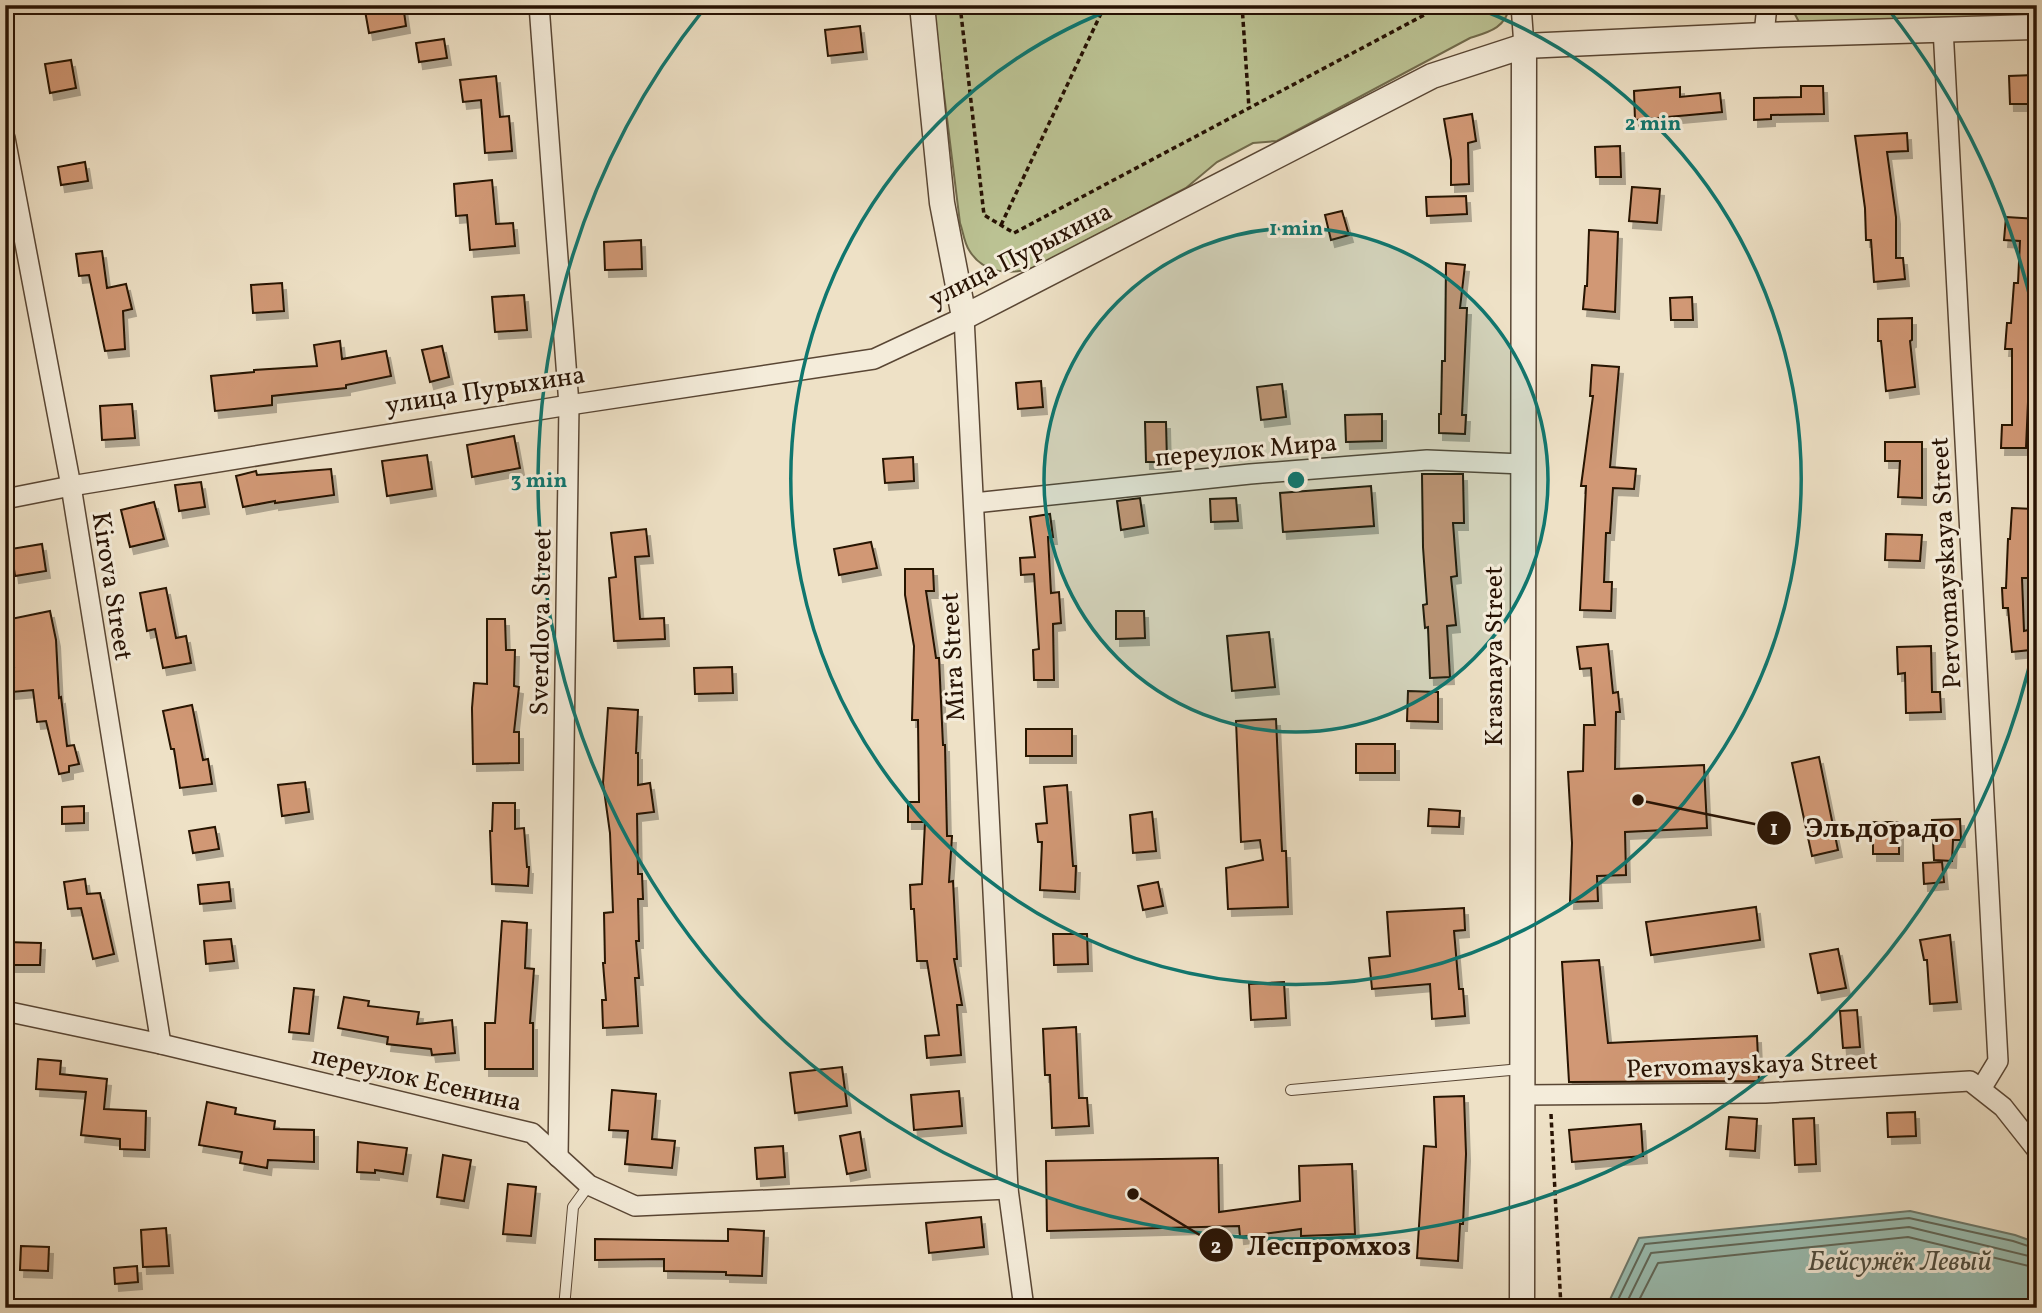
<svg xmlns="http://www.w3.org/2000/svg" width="2042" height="1313" font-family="Vollkorn,serif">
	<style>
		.green { fill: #bbc293; stroke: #716a4b; stroke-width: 2 }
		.water { fill: #9abeb2; stroke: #6c796c; stroke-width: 2 }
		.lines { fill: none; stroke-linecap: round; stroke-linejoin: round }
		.shore { stroke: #60685a; stroke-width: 2 }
		.building { fill: #d19875; stroke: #271203; stroke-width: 2; filter: url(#shadow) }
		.service-casing { stroke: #594634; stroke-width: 12 }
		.minor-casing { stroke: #594634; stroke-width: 22 }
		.tertiary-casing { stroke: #594634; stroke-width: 27 }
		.path { stroke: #271203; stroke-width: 3.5; stroke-dasharray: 5 3.5; stroke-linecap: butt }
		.service { stroke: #f4ecda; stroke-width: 10 }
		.minor { stroke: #f4ecda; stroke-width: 19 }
		.tertiary { stroke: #f4ecda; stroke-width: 24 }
		.ring { fill: none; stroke: #0f766e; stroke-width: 3.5 }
		.labels { text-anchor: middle; stroke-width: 6; stroke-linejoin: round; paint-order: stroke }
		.street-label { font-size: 26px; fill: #271203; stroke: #f4ecda }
		.water-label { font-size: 28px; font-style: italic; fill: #4f4e40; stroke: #f4ecda }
		.centre { fill: #0f766e; stroke: #f4ecda; stroke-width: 3.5 }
		.ring-label { font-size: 21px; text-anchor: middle; font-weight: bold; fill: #0f766e; stroke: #f4ecda; stroke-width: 6; stroke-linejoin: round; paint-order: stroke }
		.leader { fill: none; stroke: #271203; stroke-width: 2.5 }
		.callout-dot { fill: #271203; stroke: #f4ecda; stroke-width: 2.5 }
		.mark-label { font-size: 21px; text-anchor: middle; font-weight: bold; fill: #fff }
		.callout-label { font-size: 28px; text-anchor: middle; font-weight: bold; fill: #271203; stroke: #f4ecda; stroke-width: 6; stroke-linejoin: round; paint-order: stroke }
	</style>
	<defs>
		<filter id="shadow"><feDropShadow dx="4" dy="7" stdDeviation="0" flood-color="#0004"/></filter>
	</defs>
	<rect width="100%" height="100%" fill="#eee1c6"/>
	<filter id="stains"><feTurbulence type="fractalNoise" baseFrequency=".00286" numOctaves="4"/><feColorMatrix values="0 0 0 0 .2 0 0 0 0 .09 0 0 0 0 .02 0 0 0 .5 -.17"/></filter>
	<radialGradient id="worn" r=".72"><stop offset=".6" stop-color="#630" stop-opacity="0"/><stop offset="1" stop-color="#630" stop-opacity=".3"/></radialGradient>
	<g class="green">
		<path d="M933,5H1510C1506,28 1489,32 1470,38L1277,141L1253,143L1217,162L1186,188L1034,268C1010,275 983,274 969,250C964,242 963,231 960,223Z"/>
		<polygon points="1790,5 2037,5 2037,15 1799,22"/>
	</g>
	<polygon class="water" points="1910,1211 2015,1235 2037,1243 2037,1308 1606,1308 1639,1238"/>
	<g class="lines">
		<g class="shore">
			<polyline points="1614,1308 1645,1244 1909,1218 2013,1241 2037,1249"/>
			<polyline points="1624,1308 1651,1253 1909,1227 2037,1258"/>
			<polyline points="1635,1308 1658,1263 1908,1237 2037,1268"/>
		</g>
	</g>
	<g class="building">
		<polygon points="364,5 403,5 406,26 369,33"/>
		<polygon points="860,26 863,52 828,56 825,30"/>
		<polygon points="444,39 447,58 419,62 416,43"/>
		<polygon points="71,60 76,88 50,93 45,64"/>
		<polygon points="2037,75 2037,104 2010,104 2009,76"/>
		<polygon points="496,76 500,117 509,116 512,151 485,153 481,100 463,102 460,80"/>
		<polygon points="1801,86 1823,86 1824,114 1771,115 1771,119 1754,120 1754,98 1801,97"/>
		<polygon points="1680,87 1680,97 1720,93 1722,112 1635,120 1634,91"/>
		<polygon points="1472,114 1476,141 1468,143 1469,184 1451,185 1451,160 1444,119"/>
		<polygon points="1907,133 1908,151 1887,152 1896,217 1896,258 1903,258 1905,279 1874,282 1871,240 1866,240 1865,208 1855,136"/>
		<polygon points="1620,146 1621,177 1596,177 1595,147"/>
		<polygon points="85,162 88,181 61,185 58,167"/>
		<polygon points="492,180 496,224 513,223 515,246 470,250 467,215 456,216 454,184"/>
		<polygon points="1632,187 1660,189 1657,223 1629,221"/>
		<polygon points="1466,196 1467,214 1427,216 1426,197"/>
		<polygon points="1342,211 1349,235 1331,240 1325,215"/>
		<polygon points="2006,217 2037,219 2037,311 2034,311 2029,378 2037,378 2037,402 2028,402 2026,448 2001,448 2002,425 2012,425 2012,349 2005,349 2007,323 2011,323 2014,283 2018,283 2020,241 2004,240"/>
		<polygon points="1589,230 1618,232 1615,312 1583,309 1585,286 1587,286"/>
		<polygon points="641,240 642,269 605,270 604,242"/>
		<polygon points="102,251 107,288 126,284 132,309 123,311 125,349 105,351 89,275 79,276 76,254"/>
		<polygon points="1446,263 1465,265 1460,308 1467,308 1462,415 1466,415 1465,434 1439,433 1439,414 1441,414 1442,361 1445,361"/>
		<polygon points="282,283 284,311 253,313 251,285"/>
		<polygon points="524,295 527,330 495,332 492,297"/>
		<polygon points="1692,297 1693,320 1671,320 1670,298"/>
		<polygon points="1912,318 1912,340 1910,341 1915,387 1886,391 1881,341 1878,341 1878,319"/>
		<polygon points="340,341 342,359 386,351 391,376 346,385 346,388 272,396 272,405 215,411 211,376 254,372 254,370 317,366 314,345"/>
		<polygon points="442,346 449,377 430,382 422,350"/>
		<polygon points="1592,365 1619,367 1610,467 1636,469 1634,489 1613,488 1610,533 1606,533 1604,582 1612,582 1611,611 1580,610 1586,486 1581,486 1593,396 1590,396"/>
		<polygon points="1041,381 1043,407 1018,409 1016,383"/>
		<polygon points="1282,384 1286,417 1261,420 1257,387"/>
		<polygon points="132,404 135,438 102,440 100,406"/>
		<polygon points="1382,414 1382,441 1346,442 1345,415"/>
		<polygon points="1145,422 1166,422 1167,462 1146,462"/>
		<polygon points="514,436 520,468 472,477 467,445"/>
		<polygon points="1885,442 1922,442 1922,498 1898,497 1900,461 1885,461"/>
		<polygon points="427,455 432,489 387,496 382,461"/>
		<polygon points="913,457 914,481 885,483 883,459"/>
		<polygon points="331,469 334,495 275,503 275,501 243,507 236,476 256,471 257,475"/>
		<polygon points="1422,474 1463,474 1464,523 1453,523 1457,576 1451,577 1456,625 1447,626 1450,677 1430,678 1428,627 1425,628 1423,605 1427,604 1423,547"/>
		<polygon points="201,482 205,507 179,511 175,485"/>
		<polygon points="1371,486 1374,526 1283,532 1280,493"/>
		<polygon points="1140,498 1144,526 1121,530 1117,501"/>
		<polygon points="1236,498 1238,521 1211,522 1210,499"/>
		<polygon points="154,502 164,539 130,547 121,510"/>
		<polygon points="2012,508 2037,509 2037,545 2036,578 2022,578 2024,631 2028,630 2030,650 2012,652 2008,608 2003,608 2002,588 2006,588 2008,539 2010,539"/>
		<polygon points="1050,514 1053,537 1048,537 1051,593 1059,592 1061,623 1053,624 1054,680 1034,680 1033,650 1039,649 1034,574 1021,575 1020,558 1035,557 1030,517"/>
		<polygon points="646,529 649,556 635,557 640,619 664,618 665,639 614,641 609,578 616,577 611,533"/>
		<polygon points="1886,534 1922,535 1920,561 1885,560"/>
		<polygon points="871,542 877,568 839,575 834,549"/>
		<polygon points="42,544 46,571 15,576 11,549"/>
		<polygon points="905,569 933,569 934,591 926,591 936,658 939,658 943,745 945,745 947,836 952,836 949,882 953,881 957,959 954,959 962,1005 957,1005 961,1055 927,1058 925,1036 939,1035 927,961 917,961 914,909 911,909 910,885 922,884 925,822 908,822 908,802 919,802 918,720 912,720 914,646 905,595"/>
		<polygon points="166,588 176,638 186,636 191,663 163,668 155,629 147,631 140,593"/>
		<polygon points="50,611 56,640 59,698 61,697 67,746 74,745 79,764 69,766 69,772 59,774 46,721 37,722 33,690 12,692 9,667 14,667 6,620"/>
		<polygon points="1116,611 1144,611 1145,638 1116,639"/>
		<polygon points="487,619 505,619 506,650 515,650 514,686 519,687 514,732 519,732 519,763 473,764 472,708 474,683 487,684"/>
		<polygon points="1269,632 1275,687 1232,691 1227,636"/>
		<polygon points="1608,644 1613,693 1618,692 1620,712 1616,712 1615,769 1704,765 1707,828 1625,832 1626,875 1597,876 1598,901 1570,902 1572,843 1568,772 1583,771 1584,725 1595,725 1591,668 1580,669 1577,647"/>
		<polygon points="1931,646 1932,692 1940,692 1941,712 1906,713 1905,673 1898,674 1897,647"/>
		<polygon points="732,667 733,693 695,694 694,668"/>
		<polygon points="1408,691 1438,692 1438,722 1407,721"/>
		<polygon points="192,705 203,760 208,759 212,784 180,788 174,749 171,749 163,711"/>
		<polygon points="608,708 638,710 636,753 638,753 638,785 650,783 654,812 637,814 638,874 642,874 643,899 638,899 639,941 636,941 639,978 635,978 638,1026 603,1028 602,1000 606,1000 603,963 605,963 604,913 613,912 610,833 603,783"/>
		<polygon points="1276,719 1282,851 1286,851 1288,907 1228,909 1226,868 1263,860 1260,840 1241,842 1236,721"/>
		<rect x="1026" y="729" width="46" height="27"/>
		<rect x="1356" y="744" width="39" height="29"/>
		<polygon points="1819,757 1838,850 1812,856 1792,763"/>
		<polygon points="305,782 309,812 282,816 278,785"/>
		<polygon points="1067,785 1073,866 1076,866 1075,892 1040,890 1042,842 1038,842 1036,824 1047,823 1044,787"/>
		<polygon points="493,803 515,803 515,829 524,828 527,867 529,867 528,886 492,884 490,831 492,831"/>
		<polygon points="84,806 84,823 62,824 62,807"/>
		<polygon points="1429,809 1460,811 1459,827 1428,826"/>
		<polygon points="1152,812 1156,851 1133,853 1130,815"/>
		<polygon points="1960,819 1961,840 1953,840 1952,861 1934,860 1932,820"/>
		<rect x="1873" y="822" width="26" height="32"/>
		<polygon points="215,827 219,849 193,853 189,831"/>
		<polygon points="1942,862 1944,882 1924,884 1923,863"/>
		<polygon points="85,879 87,894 100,893 114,954 93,959 81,908 68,909 64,882"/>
		<polygon points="229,882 231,901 200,904 198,885"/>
		<polygon points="1158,882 1163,906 1143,910 1138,886"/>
		<polygon points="1756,907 1760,940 1651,955 1646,922"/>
		<polygon points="1464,908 1465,930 1454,931 1459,989 1463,989 1465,1016 1432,1019 1430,984 1372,989 1369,958 1390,956 1387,912"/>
		<polygon points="502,921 527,923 525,968 534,969 530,1023 533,1023 533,1069 485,1069 485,1023 495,1023"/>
		<polygon points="1053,934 1087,934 1088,964 1054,965"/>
		<polygon points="1950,935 1957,1002 1930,1004 1927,960 1924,960 1920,940"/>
		<polygon points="231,939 234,961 206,964 204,941"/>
		<polygon points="5,942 41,943 40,965 5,965"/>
		<polygon points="1838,949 1846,988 1818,993 1810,954"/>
		<polygon points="1599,960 1608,1043 1757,1036 1759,1081 1569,1082 1562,962"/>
		<polygon points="1284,982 1286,1018 1251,1020 1249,984"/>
		<polygon points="294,988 314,990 309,1034 289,1032"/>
		<polygon points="344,997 369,1001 368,1006 419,1012 417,1024 452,1020 455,1053 432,1055 431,1049 387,1044 388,1037 338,1028"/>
		<polygon points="1857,1010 1860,1047 1843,1048 1840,1011"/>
		<polygon points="1076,1027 1079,1098 1087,1098 1089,1126 1052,1128 1050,1075 1045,1075 1043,1029"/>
		<polygon points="38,1059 61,1061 60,1074 107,1079 104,1109 146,1111 145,1150 120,1149 120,1139 81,1135 86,1092 36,1089"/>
		<polygon points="842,1067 847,1106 795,1113 790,1073"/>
		<polygon points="612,1090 656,1094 652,1139 675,1141 672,1168 625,1164 628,1131 609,1130"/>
		<polygon points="959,1091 962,1126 914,1130 911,1095"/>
		<polygon points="1464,1096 1466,1154 1463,1224 1460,1224 1458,1261 1417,1258 1424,1146 1436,1147 1434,1097"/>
		<polygon points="207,1102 236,1108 235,1114 275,1121 274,1129 314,1130 314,1162 268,1160 267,1168 240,1163 242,1152 199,1145"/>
		<polygon points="1915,1112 1916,1136 1888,1137 1887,1113"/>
		<polygon points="1729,1117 1757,1119 1755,1151 1726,1149"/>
		<polygon points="1814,1118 1816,1164 1795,1165 1793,1119"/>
		<polygon points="1641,1124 1643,1156 1572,1162 1569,1130"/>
		<polygon points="860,1132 866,1170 847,1174 840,1136"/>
		<polygon points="358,1142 407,1148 403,1174 375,1170 375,1173 357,1172"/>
		<polygon points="783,1146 785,1177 757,1179 755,1148"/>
		<polygon points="443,1155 471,1160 464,1201 437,1197"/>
		<polygon points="1218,1158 1219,1212 1300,1201 1299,1166 1352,1164 1355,1234 1301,1236 1301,1229 1240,1237 1239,1226 1047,1231 1046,1161"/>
		<polygon points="508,1184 536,1187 531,1236 503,1234"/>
		<polygon points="981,1217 984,1247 929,1253 926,1223"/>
		<polygon points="166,1228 169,1266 143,1267 141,1230"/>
		<polygon points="728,1229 764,1231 762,1276 726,1275 726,1272 664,1271 664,1259 595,1260 595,1239 728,1241"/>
		<polygon points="21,1246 49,1247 48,1271 20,1270"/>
		<polygon points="137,1266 138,1282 115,1284 114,1268"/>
	</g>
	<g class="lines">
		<defs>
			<g id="service">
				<polyline points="1291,1090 1521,1069"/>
				<polyline points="564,1308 573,1207 589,1185"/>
			</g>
			<g id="minor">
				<polyline points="539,5 569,405 558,1157"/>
				<polyline points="1521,5 1524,46"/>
				<polyline points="1943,28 1998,1061 1981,1089"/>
				<polyline points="1764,35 1767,5"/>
				<polyline points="5,138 71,486 161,1044"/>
				<polyline points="5,499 71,486 569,405 874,359 964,317 1008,1189 1024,1308"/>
				<polyline points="974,503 1250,474 1427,460 1523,464"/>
				<polyline points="5,1011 161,1044 532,1133 589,1185 635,1206 1008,1189"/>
				<polyline points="1522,1095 1765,1093 1970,1081 2003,1107 2037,1150"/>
			</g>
			<g id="tertiary">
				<polyline points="922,5 942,203 964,317 1432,76 1524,46 1764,35 2037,27"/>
				<polyline points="1522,1308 1524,46"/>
			</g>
		</defs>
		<use href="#service" class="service-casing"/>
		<use href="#minor" class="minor-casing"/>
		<use href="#tertiary" class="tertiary-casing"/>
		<g class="path">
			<polyline points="960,5 984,215 1014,233 1443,5"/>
			<polyline points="1242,5 1249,108"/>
			<polyline points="1001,225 1105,5"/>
			<polyline points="1551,1114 1561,1308"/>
		</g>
		<use href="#service" class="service"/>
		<use href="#minor" class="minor"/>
		<use href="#tertiary" class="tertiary"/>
	</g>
	<circle cx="1296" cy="480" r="252" fill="#0f766e" fill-opacity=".12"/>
	<g class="ring">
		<circle cx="1296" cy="480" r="252"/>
		<path d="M1469 5A505 505 0 1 1 1123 5"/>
		<path d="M2036 637A757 757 0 1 1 704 9M1888 9A757 757 0 0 1 2036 323"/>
	</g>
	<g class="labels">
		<g class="street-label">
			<text transform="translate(1020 254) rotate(-27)" y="9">улица Пурыхина</text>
			<text transform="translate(485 389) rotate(-9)" y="9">улица Пурыхина</text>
			<text transform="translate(1246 449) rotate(-5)" y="9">переулок Мира</text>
			<text transform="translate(1945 563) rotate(-93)" y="9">Pervomayskaya Street</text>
			<text transform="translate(113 586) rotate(81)" y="9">Kirova Street</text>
			<text transform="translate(540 622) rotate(-89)" y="9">Sverdlova Street</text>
			<text transform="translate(1493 656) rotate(-90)" y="9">Krasnaya Street</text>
			<text transform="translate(952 657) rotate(-93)" y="9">Mira Street</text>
			<text transform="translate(1752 1064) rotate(-2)" y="9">Pervomayskaya Street</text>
			<text transform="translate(417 1078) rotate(13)" y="9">переулок Есенина</text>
		</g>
		<g class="water-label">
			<text x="1900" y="1270">Бейсужёк Левый</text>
		</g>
	</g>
	<circle cx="1296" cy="480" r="10" class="centre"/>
	<g class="ring-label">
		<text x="1653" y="130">2 min</text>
		<text x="1296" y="235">1 min</text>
		<text x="539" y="487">3 min</text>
	</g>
	<path class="leader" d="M1638 800L1774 828M1133 1194L1216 1245"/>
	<g class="callout-dot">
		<circle cx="1638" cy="800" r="7"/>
		<circle cx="1133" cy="1194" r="7"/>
		<circle cx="1774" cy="828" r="18"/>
		<circle cx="1216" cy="1245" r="18"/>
	</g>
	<g class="mark-label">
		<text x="1774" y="835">1</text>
		<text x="1216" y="1253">2</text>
	</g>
	<g class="callout-label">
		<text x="1880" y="837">Эльдорадо</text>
		<text x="1329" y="1255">Леспромхоз</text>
	</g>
	<rect width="2042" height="1313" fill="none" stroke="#eee1c6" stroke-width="28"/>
	<rect x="7" y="7" width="2028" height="1299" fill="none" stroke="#271203" stroke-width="3.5"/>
	<rect x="14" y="14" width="2014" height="1285" fill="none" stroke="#271203" stroke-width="2"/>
	<rect width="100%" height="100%" filter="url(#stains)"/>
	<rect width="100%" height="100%" fill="url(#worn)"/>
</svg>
